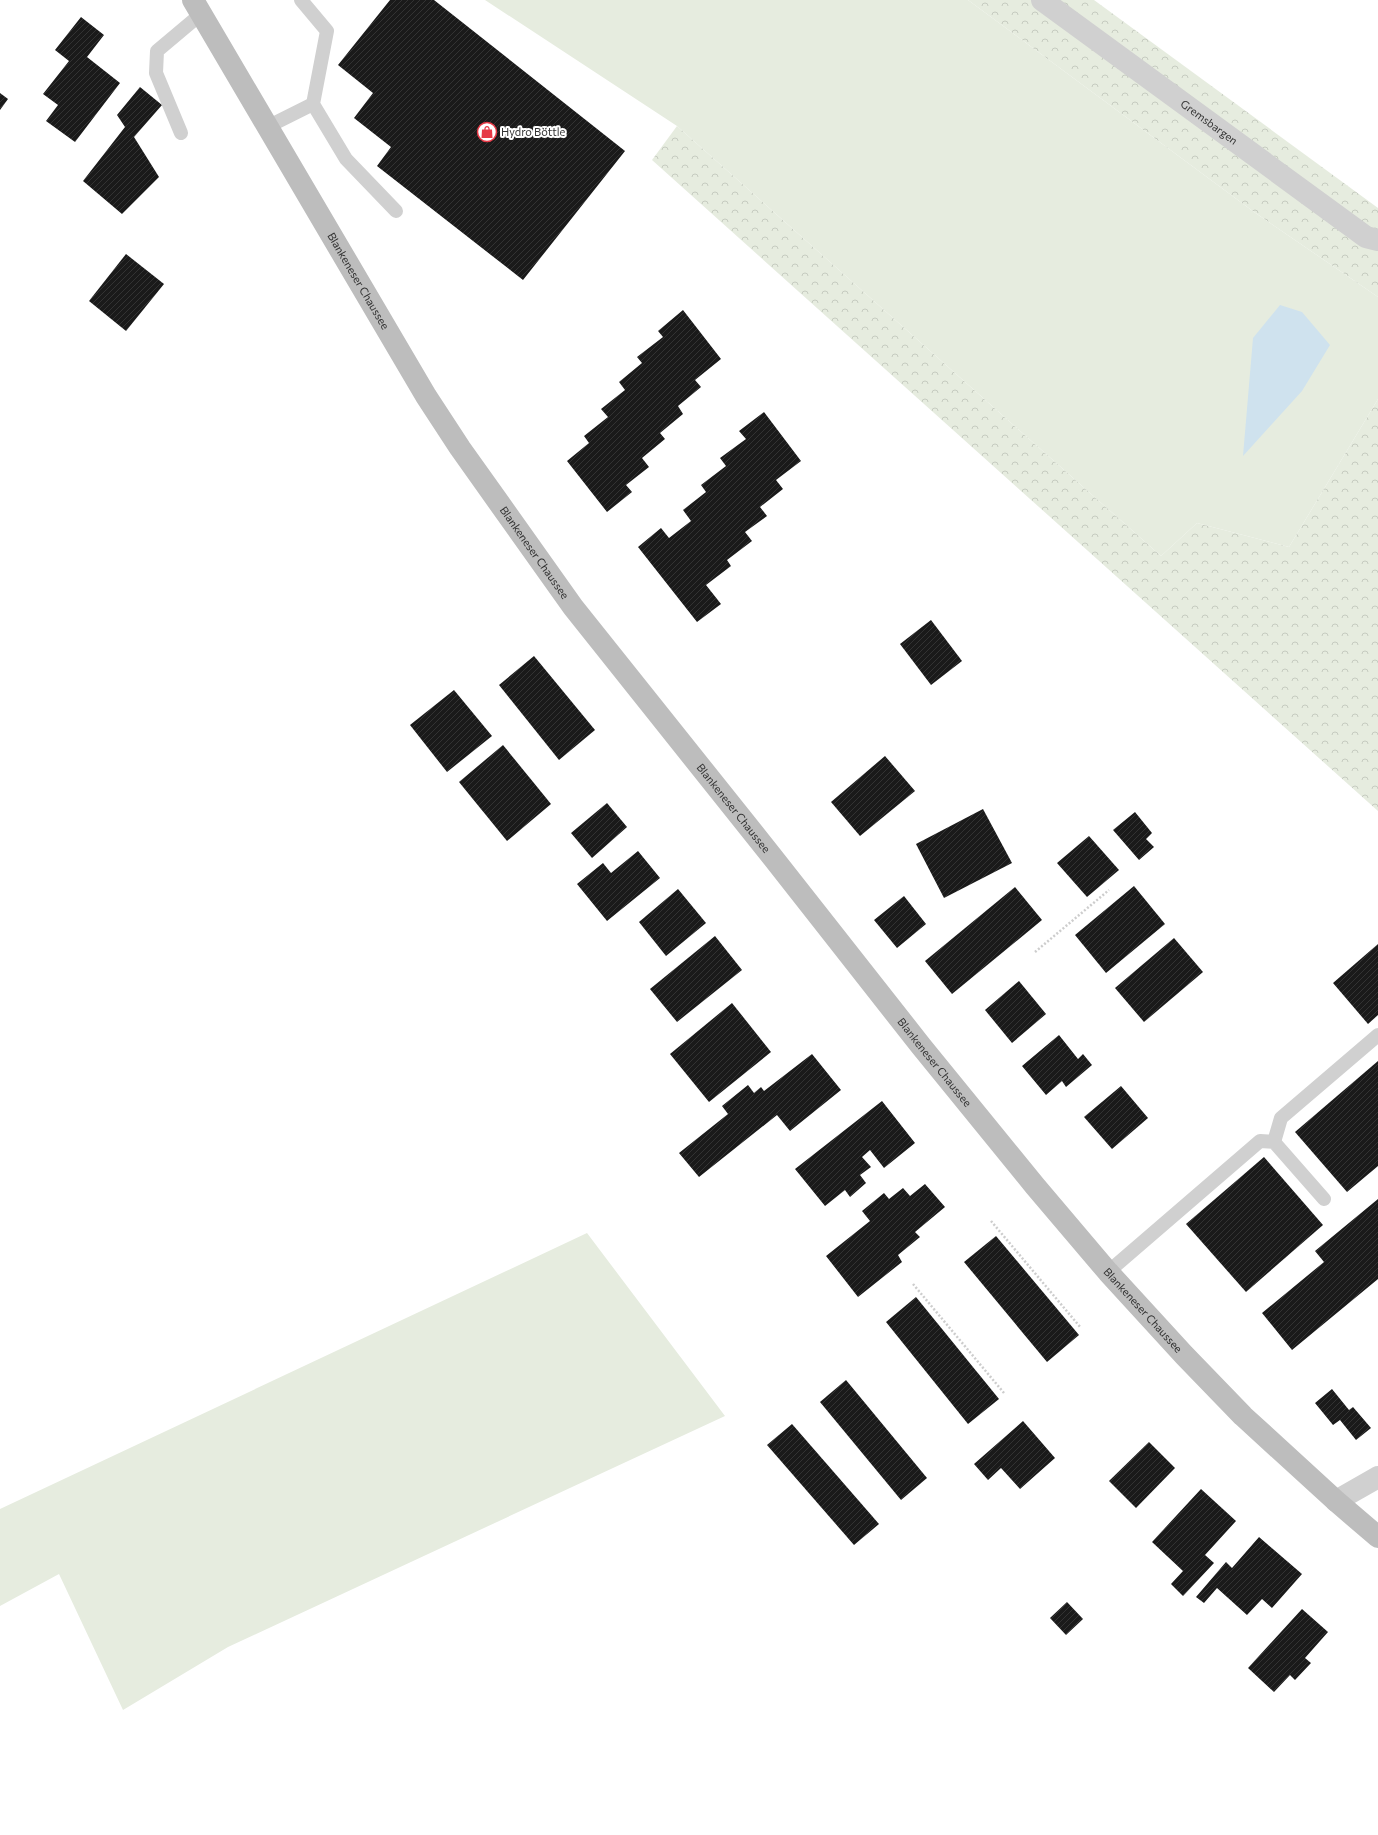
<svg xmlns="http://www.w3.org/2000/svg" width="1378" height="1835" font-family="Commissioner,sans-serif">
	<style>
		.grass { fill: #e6ecdf }
		.forest { fill: url(#forest-crowns) }
		.water { fill: #cfe2ee }
		.building { fill: url(#building-hatch) }
		.lines { fill: none; stroke-linecap: round; stroke-linejoin: round }
		.path { stroke: #cdcdcd; stroke-width: 2.5; stroke-dasharray: 2 2; stroke-linecap: butt }
		.service { stroke: #d0d0d0; stroke-width: 14 }
		.minor { stroke: #d0d0d0; stroke-width: 22 }
		.secondary { stroke: #bdbdbd; stroke-width: 22 }
		.labels { text-anchor: middle; stroke-width: 4; stroke-linejoin: round; paint-order: stroke }
		.street-label { font-size: 11px; fill: #333; stroke: #fff }
		.poi-label { font-size: 11px; fill: #333; stroke: #fff; text-anchor: start }
	</style>
	<defs>
		<pattern id="forest-crowns" width="20" height="18" patternUnits="userSpaceOnUse"><rect width="20" height="18" fill="#e6ecdf"/><path d="M2 6a3 3 0 1 1 6 0M12 15a3 3 0 1 1 6 0" fill="none" stroke="#c6cbc0"/></pattern>
		<pattern id="building-hatch" width="6" height="6" patternUnits="userSpaceOnUse"><rect width="6" height="6" fill="#1a1a1a"/><path d="M-1 1l2-2M0 6l6-6M5 7l2-2" fill="none" stroke="#333"/></pattern>
	</defs>
	<rect width="100%" height="100%" fill="#fff"/>
	<g class="grass">
		<polygon points="485,0 968,0 1254,212 1378,297 1378,399 1289,547 1197,523 1161,556 677,126"/>
		<polygon points="587,1233 725,1416 228,1647 123,1710 59,1574 0,1606 0,1509"/>
	</g>
	<g class="forest">
		<polygon points="968,0 1094,0 1378,208 1378,297 1254,212"/>
		<polygon points="677,126 1161,556 1197,523 1289,547 1378,399 1378,811 652,160"/>
	</g>
	<polygon class="water" points="1280,305 1302,312 1330,345 1302,391 1243,456 1253,338"/>
	<g class="building">
		<polygon points="390,0 434,0 625,151 523,280 377,166 391,147 354,118 373,93 338,65"/>
		<polygon points="81,17 104,35 87,57 120,83 75,142 46,121 58,105 43,94 69,61 55,50"/>
		<polygon points="140,87 162,105 134,137 159,177 122,214 83,181 125,127 117,115"/>
		<polygon points="0,93 8,99 0,110"/>
		<polygon points="126,254 164,284 126,331 89,301"/>
		<polygon points="683,310 721,359 695,380 701,387 678,406 683,414 660,433 665,439 642,458 649,467 626,485 632,492 607,512 567,461 589,443 584,436 608,417 601,409 625,390 619,382 642,363 637,357 663,337 658,331"/>
		<polygon points="764,412 801,461 776,480 783,489 760,507 767,516 745,532 752,541 727,560 731,566 706,585 721,604 697,622 638,547 661,528 669,538 691,521 683,510 706,492 701,485 726,466 720,458 746,439 739,431"/>
		<polygon points="931,620 962,661 931,685 900,644"/>
		<polygon points="534,656 595,730 559,760 499,685"/>
		<polygon points="454,690 492,736 447,772 410,725"/>
		<polygon points="503,745 551,804 507,841 459,782"/>
		<polygon points="885,756 915,791 860,836 831,802"/>
		<polygon points="607,803 627,827 592,858 571,833"/>
		<polygon points="983,809 1012,863 944,898 916,844"/>
		<polygon points="1135,812 1152,833 1146,839 1154,847 1139,860 1113,830"/>
		<polygon points="1089,836 1119,870 1087,897 1057,863"/>
		<polygon points="638,851 660,878 607,921 577,884 603,863 611,873"/>
		<polygon points="1134,886 1165,924 1106,973 1075,935"/>
		<polygon points="1015,887 1042,920 952,994 925,961"/>
		<polygon points="678,889 706,923 666,956 639,922"/>
		<polygon points="904,896 926,924 897,948 874,920"/>
		<polygon points="715,936 742,970 677,1022 650,989"/>
		<polygon points="1174,938 1203,972 1144,1022 1115,988"/>
		<polygon points="1378,944 1378,1015 1368,1024 1333,983"/>
		<polygon points="1019,981 1046,1014 1012,1043 985,1010"/>
		<polygon points="732,1003 771,1052 709,1102 670,1054"/>
		<polygon points="1059,1035 1078,1059 1083,1054 1092,1065 1066,1087 1062,1081 1046,1095 1022,1066"/>
		<polygon points="812,1054 841,1090 790,1131 777,1115 699,1177 679,1153 728,1114 722,1106 748,1085 754,1093 761,1087 764,1091"/>
		<polygon points="1378,1061 1378,1166 1347,1192 1295,1132"/>
		<polygon points="1121,1086 1148,1118 1112,1149 1084,1117"/>
		<polygon points="882,1101 915,1143 884,1168 870,1150 862,1157 871,1167 860,1175 866,1183 850,1197 845,1190 825,1206 795,1169"/>
		<polygon points="1264,1157 1323,1225 1246,1292 1186,1224"/>
		<polygon points="925,1184 945,1207 915,1232 920,1237 898,1255 902,1262 858,1297 826,1256 870,1221 862,1211 884,1193 889,1199 903,1188 910,1196"/>
		<polygon points="1378,1199 1378,1279 1292,1350 1262,1313 1324,1262 1315,1251"/>
		<polygon points="996,1236 1079,1335 1047,1362 964,1262"/>
		<polygon points="916,1297 999,1399 968,1424 886,1322"/>
		<polygon points="846,1380 927,1478 901,1500 820,1402"/>
		<polygon points="1332,1389 1349,1410 1353,1407 1371,1428 1356,1440 1340,1420 1333,1425 1315,1403"/>
		<polygon points="1023,1421 1055,1458 1020,1489 1001,1468 988,1480 974,1464"/>
		<polygon points="792,1424 879,1524 854,1545 767,1445"/>
		<polygon points="1149,1442 1175,1468 1136,1508 1109,1481"/>
		<polygon points="1201,1489 1236,1521 1205,1555 1214,1563 1183,1596 1171,1584 1183,1571 1152,1542"/>
		<polygon points="1259,1537 1302,1574 1272,1608 1262,1599 1247,1615 1217,1588 1204,1603 1196,1597 1226,1562 1232,1568"/>
		<polygon points="1067,1602 1083,1619 1066,1635 1050,1618"/>
		<polygon points="1302,1609 1328,1632 1305,1658 1311,1663 1295,1680 1290,1675 1274,1692 1248,1668"/>
	</g>
	<g class="lines">
		<g class="path">
			<polyline points="1035,952 1109,890"/>
			<polyline points="991,1221 1081,1328"/>
			<polyline points="913,1284 1004,1393"/>
		</g>
		<g class="service">
			<polyline points="301,0 327,31 313,104 346,159 396,211"/>
			<polyline points="267,127 313,104"/>
			<polyline points="181,133 156,73 157,51 201,14"/>
			<polyline points="1274,1142 1281,1118 1378,1035"/>
			<polyline points="1108,1272 1260,1141 1274,1142 1324,1199"/>
		</g>
		<g class="minor">
			<path id="s1" d="M1042,0L1366,237L1378,240"/>
			<polyline points="1336,1501 1378,1477"/>
		</g>
		<path class="secondary" id="s2" d="M193,0L426,396L460,448L573,607L774,859L921,1046L1035,1186L1108,1272L1184,1355L1243,1416L1336,1501L1378,1537"/>
	</g>
	<defs>
		<symbol id="shop-ring" viewBox="-11 -11 22 22"><circle r="9.5" fill="#fff" stroke="#e63946" stroke-width="1.5"/><path d="M-5-2.5h2.3a2.7 3.5 0 0 1 5.4 0H5L5.5 6h-11ZM-1.5-2.5h3a1.5 2.3 0 0 0-3 0Z" fill="#e63946"/></symbol>
	</defs>
	<g fill-rule="evenodd">
		<use href="#shop-ring" x="476" y="121" width="22" height="22"/>
	</g>
	<g class="labels">
		<g class="street-label">
			<text dy="4" stroke="none"><textPath href="#s1" startOffset="207">Gremsbargen</textPath></text>
			<text dy="4" stroke="none"><textPath href="#s2" startOffset="326">Blankeneser Chaussee</textPath></text>
			<text dy="4" stroke="none"><textPath href="#s2" startOffset="650">Blankeneser Chaussee</textPath></text>
			<text dy="4" stroke="none"><textPath href="#s2" startOffset="974">Blankeneser Chaussee</textPath></text>
			<text dy="4" stroke="none"><textPath href="#s2" startOffset="1298">Blankeneser Chaussee</textPath></text>
			<text dy="4" stroke="none"><textPath href="#s2" startOffset="1622">Blankeneser Chaussee</textPath></text>
		</g>
		<g class="poi-label">
			<text x="501" y="136">Hydro Böttle</text>
		</g>
	</g>
</svg>
